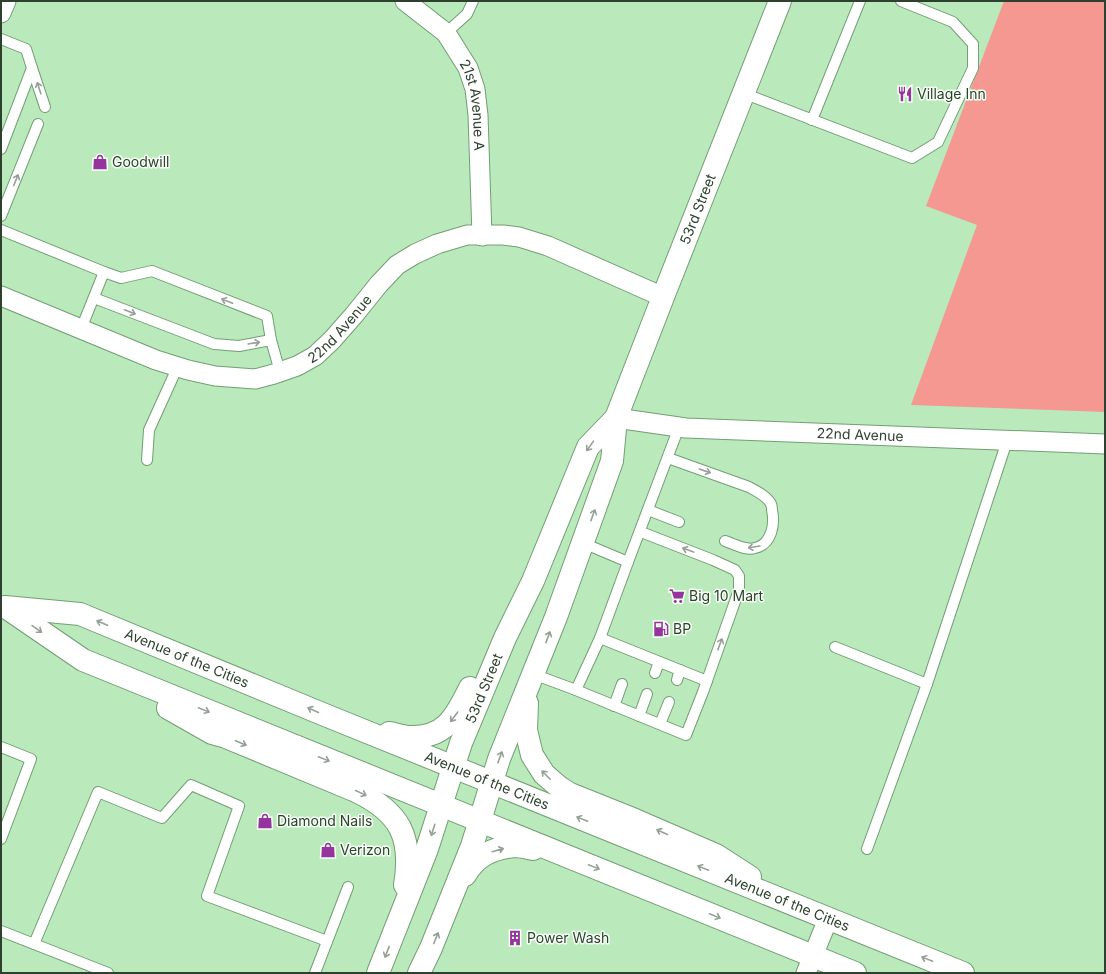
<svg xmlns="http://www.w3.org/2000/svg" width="1106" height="974" font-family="Inter,sans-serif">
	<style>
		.grass { fill: #f49891 }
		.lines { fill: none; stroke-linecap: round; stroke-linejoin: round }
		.lane-casing { stroke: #729f73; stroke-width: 12 }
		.street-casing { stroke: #729f73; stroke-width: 21 }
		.secondary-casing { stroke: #729f73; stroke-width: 24 }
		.lane { stroke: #fff; stroke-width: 10 }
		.street { stroke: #fff; stroke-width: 19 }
		.secondary { stroke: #fff; stroke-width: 22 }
		.oneway { stroke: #96a096 }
		.labels { text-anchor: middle; stroke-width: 3; stroke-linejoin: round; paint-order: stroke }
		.poi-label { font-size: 14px; fill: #2e412e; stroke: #f6fff5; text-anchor: start }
		.street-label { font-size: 14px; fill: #2e412e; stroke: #f6fff5 }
	</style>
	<rect width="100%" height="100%" fill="#bae9bb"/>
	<polygon class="grass" points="1004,1 1105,1 1105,412 911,405 977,225 926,206"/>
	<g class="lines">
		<defs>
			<g id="lane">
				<polyline points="446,33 467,14 473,1"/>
				<polyline points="1,39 26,49 32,68 1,149"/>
				<polyline points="32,68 45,107"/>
				<polyline points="743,93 912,158 938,142 973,68 973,44 953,22 901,1"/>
				<polyline points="812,120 860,1"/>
				<polyline points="1,216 38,124"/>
				<polyline points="1,230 104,272 81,329"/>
				<polyline points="104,272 121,278 152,271 267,316 271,340 280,372"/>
				<polyline points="94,298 214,344 239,346 271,340"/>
				<path d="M668,458L749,487C756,491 767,496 771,504C772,506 772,508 772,510C775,524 772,544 755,548C746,551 734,544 725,541"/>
				<polyline points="147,460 149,430 178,366"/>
				<polyline points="648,510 679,522"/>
				<polyline points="628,562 679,427"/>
				<polyline points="600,638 707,681"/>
				<polyline points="835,647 927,684"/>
				<polyline points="655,673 659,662"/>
				<polyline points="533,674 576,690 600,638 628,562 583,543"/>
				<polyline points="677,680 680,670"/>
				<polyline points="576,690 686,735 703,692 739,590 739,576 735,570 713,560 641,532"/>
				<polyline points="614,706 622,684"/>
				<polyline points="639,716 647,694"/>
				<polyline points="660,724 669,702"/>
				<polyline points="1,747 31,759 1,839"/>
				<polyline points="867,849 927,684 1007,441"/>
				<polyline points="1,931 108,973"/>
				<polyline points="34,944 98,792 162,818 191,785 239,806 207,896 327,941"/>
				<polyline points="315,973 348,887"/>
			</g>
			<g id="street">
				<path id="s1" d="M405,1L446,33L468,68L475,89L478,115L482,236"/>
				<polyline points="1,13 6,1"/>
				<path id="s2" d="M1,296L156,360L188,370L215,376L255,379L274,374L297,366L315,356L332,340L354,315L379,284L397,265L415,254L437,244L467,235H503L519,237L548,246L663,297"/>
				<path id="s3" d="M616,418L686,428L1105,444"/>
				<polyline points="806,973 828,919"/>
			</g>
			<g id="secondary">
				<path id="s4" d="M5,607L80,614L325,715L963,973"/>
				<polyline points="7,608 83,660 855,973"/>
				<polyline points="527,703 526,730 532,755 544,774 559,787 570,794 635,820 716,855 750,877"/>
				<path d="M168,708L212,733L226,737L356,791C400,812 413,837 405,885"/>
				<path d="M389,733C396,734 403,737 410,737C446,738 456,716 470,688"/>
				<path d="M465,875C476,856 492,848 515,846C521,846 527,848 533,849"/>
				<path id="s5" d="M378,973L427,849L461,743L505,638L533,581L588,447L616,418"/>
				<path id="s6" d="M419,973L431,948L472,846L499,759L556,617L612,461L616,418L663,297L780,1"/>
			</g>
		</defs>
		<use href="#lane" class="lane-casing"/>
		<use href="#street" class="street-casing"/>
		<use href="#secondary" class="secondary-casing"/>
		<use href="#lane" class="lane"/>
		<use href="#street" class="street"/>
		<use href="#secondary" class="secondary"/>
	</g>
	<defs><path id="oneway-shaft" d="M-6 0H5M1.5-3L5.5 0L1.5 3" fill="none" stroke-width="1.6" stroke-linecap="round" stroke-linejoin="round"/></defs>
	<g class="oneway">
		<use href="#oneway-shaft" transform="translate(39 88) rotate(-108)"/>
		<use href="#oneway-shaft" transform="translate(16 180) rotate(-68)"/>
		<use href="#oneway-shaft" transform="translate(227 301) rotate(-159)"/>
		<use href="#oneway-shaft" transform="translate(130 312) rotate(21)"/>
		<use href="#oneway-shaft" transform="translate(254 343) rotate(-9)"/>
		<use href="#oneway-shaft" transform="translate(590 446) rotate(125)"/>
		<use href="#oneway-shaft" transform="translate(705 471) rotate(19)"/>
		<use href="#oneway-shaft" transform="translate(593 515) rotate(-70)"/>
		<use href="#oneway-shaft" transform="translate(754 547) rotate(171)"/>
		<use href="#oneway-shaft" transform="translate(688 550) rotate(-160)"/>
		<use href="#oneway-shaft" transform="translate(102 623) rotate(-157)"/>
		<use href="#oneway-shaft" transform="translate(37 629) rotate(35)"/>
		<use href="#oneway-shaft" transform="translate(548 637) rotate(-69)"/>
		<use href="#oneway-shaft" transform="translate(720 644) rotate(-70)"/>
		<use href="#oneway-shaft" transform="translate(204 710) rotate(22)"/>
		<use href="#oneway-shaft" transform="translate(313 710) rotate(-156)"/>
		<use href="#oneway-shaft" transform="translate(454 717) rotate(127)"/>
		<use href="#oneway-shaft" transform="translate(241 743) rotate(23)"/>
		<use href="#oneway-shaft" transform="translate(500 757) rotate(-70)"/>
		<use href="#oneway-shaft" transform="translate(324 759) rotate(22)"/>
		<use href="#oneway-shaft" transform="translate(546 775) rotate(-135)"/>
		<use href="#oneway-shaft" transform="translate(361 793) rotate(25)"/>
		<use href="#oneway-shaft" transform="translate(582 819) rotate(-158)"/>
		<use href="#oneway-shaft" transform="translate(433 830) rotate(108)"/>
		<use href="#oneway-shaft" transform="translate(662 832) rotate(-156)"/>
		<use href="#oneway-shaft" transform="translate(498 850) rotate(-16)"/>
		<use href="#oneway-shaft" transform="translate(594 867) rotate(22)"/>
		<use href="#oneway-shaft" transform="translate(703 868) rotate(-158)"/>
		<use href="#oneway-shaft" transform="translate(715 916) rotate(22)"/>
		<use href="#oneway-shaft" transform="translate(436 938) rotate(-68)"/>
		<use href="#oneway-shaft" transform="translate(387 952) rotate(111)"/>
		<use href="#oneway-shaft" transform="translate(927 959) rotate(-158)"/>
	</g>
	<defs>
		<symbol id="restaurant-bare" viewBox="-9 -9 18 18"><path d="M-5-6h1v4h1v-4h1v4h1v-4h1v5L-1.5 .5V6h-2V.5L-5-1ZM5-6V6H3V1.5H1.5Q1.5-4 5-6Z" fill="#95349c" stroke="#f6fff5" stroke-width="2.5" paint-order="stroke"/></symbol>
		<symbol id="shop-bare" viewBox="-9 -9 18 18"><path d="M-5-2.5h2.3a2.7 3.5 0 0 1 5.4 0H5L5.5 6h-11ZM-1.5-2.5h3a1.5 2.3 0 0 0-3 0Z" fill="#95349c" stroke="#f6fff5" stroke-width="2.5" paint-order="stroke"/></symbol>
		<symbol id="supermarket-bare" viewBox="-9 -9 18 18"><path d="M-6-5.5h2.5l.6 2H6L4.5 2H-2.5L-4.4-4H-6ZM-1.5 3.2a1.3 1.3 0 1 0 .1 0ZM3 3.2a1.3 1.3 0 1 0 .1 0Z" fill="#95349c" stroke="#f6fff5" stroke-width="2.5" paint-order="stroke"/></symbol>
		<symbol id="fuel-bare" viewBox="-9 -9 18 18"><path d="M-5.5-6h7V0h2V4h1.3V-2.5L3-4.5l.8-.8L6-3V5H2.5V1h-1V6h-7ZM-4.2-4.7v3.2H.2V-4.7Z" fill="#95349c" stroke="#f6fff5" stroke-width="2.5" paint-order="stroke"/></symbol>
		<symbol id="building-bare" viewBox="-9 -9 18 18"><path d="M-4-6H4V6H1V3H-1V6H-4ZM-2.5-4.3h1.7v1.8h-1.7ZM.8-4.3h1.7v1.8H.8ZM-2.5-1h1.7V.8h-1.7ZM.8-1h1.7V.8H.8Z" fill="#95349c" stroke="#f6fff5" stroke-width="2.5" paint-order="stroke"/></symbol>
	</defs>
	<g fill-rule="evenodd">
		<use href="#restaurant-bare" x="894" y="83" width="22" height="22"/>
		<use href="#shop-bare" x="89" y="151" width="22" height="22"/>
		<use href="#supermarket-bare" x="666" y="585" width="22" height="22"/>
		<use href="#fuel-bare" x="650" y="618" width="22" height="22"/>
		<use href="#shop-bare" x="254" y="810" width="22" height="22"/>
		<use href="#shop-bare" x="317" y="839" width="22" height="22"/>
		<use href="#building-bare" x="504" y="927" width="22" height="22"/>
	</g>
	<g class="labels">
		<g class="poi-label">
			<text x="917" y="99">Village Inn</text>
			<text x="112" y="167">Goodwill</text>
			<text x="689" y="601">Big 10 Mart</text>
			<text x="673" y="634">BP</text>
			<text x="277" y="826">Diamond Nails</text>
			<text x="340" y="855">Verizon</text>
			<text x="527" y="943">Power Wash</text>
		</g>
		<g class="street-label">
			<text dy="5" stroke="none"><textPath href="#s1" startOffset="131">21st Avenue A</textPath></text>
			<text dy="5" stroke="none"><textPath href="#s6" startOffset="815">53rd Street</textPath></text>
			<text dy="5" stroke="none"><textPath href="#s2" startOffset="370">22nd Avenue</textPath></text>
			<text dy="5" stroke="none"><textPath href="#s3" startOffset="245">22nd Avenue</textPath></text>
			<text dy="5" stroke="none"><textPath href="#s4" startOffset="191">Avenue of the Cities</textPath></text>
			<text dy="5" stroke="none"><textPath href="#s5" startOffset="304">53rd Street</textPath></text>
			<text dy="5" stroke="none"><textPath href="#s4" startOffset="515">Avenue of the Cities</textPath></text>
			<text dy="5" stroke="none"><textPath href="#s4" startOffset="839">Avenue of the Cities</textPath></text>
		</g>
	</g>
	<rect width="1106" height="974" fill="none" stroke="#2e412e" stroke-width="4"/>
</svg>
